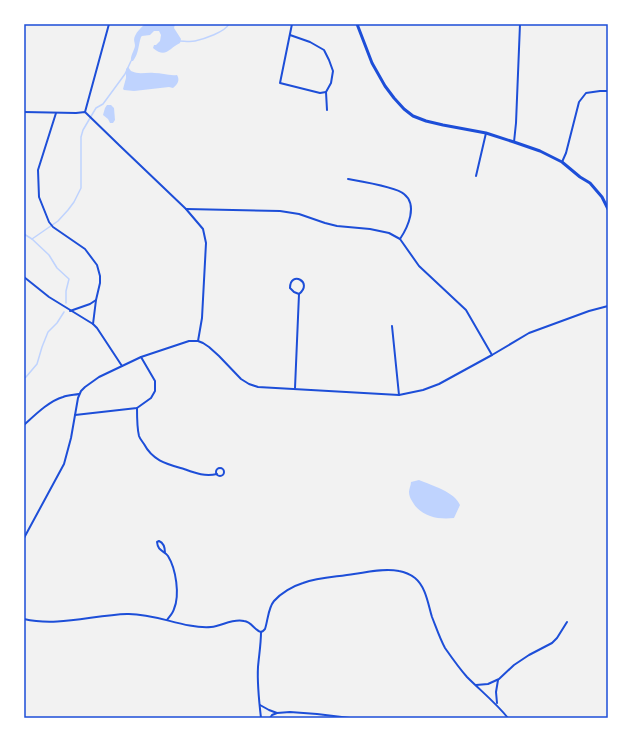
<svg xmlns="http://www.w3.org/2000/svg" width="632" height="742" font-family="'Source Sans 3',sans-serif">
	<style>
		.water { fill: #bfd3fe }
		.lines { fill: none; stroke-linecap: round; stroke-linejoin: round }
		.stream { stroke: #bfd3fe; stroke-width: 1.5 }
		.minor { stroke: #1d4ed8; stroke-width: 2 }
		.primary { stroke: #1d4ed8; stroke-width: 3 }
		.neatline { fill: none; stroke: #1d4ed8; stroke-width: 1.5 }
	</style>
	<rect width="100%" height="100%" fill="#f2f2f2"/>
	<g class="water">
		<path d="M145,24H175L174,28L181,39L180,43C169,48 166,59 153,48L154,45H156L160,41L161,35L159,31H154L150,35L142,36L141,37C138,46 139,53 133,61H131C130,56 134,51 135,46C135,42 133,40 135,36C137,31 141,28 145,24Z"/>
		<path d="M128,67L131,71C139,75 146,72 154,73C162,73 169,76 177,75C180,80 178,84 173,88L169,87L134,91L124,90L123,89L126,78V69Z"/>
		<polygon points="107,105 111,105 114,108 115,120 113,123 110,123 108,119 103,115 105,108"/>
		<path d="M419,480C431,485 455,492 460,505L454,518C437,520 420,516 412,501C410,498 409,495 409,492C409,489 411,485 411,482Z"/>
	</g>
	<g class="lines">
		<g class="stream">
			<path d="M179,41C184,41 190,42 195,41C204,39 225,32 229,24"/>
			<polyline points="24,234 32,239 49,255 57,268 69,279 66,291 66,303"/>
			<polyline points="32,239 58,221 68,210 74,202 81,188 81,137 83,130 93,113 96,108 103,104 125,74 131,61"/>
			<polyline points="24,378 26,377 37,364 42,347 48,332 57,323 64,312"/>
		</g>
		<g class="minor">
			<polyline points="292,24 280,83 320,93 326,92"/>
			<polyline points="290,35 310,42 324,50 329,60 333,71 331,83 326,92 327,110"/>
			<polyline points="24,112 76,113 85,112 119,145 186,209 203,229 206,243 202,318 198,341"/>
			<polyline points="85,112 109,24"/>
			<polyline points="56,113 38,170 39,197 49,222 53,227 85,249 97,265 100,276 100,283 96,300 93,324"/>
			<polyline points="514,142 516,123 520,24"/>
			<polyline points="562,162 566,153 579,102 586,93 600,91 608,91"/>
			<polyline points="476,176 486,133"/>
			<path d="M348,179C359,181 397,187 404,194C418,205 408,227 400,239"/>
			<polyline points="186,209 280,211 299,214 325,223 337,226 370,229 389,233 400,239 419,266 466,310 492,355"/>
			<polyline points="24,277 49,297 93,324 97,328 122,366"/>
			<polyline points="70,311 90,304 96,300"/>
			<polyline points="392,326 399,395"/>
			<path d="M295,388L299,294C314,282 290,270 290,288L294,292L299,294"/>
			<path d="M137,408C137,416 137,428 139,436C140,439 142,441 144,444C153,461 167,464 184,469C195,473 205,477 217,474"/>
			<polyline points="75,415 137,408 151,398 155,391 155,381 141,357"/>
			<path d="M24,425C35,415 49,401 63,397C68,395 74,395 79,394"/>
			<circle cx="220" cy="472" r="4"/>
			<polyline points="24,538 64,464 71,438 78,398 81,391 85,387 99,377 141,357 189,341 198,341 203,343 209,347 219,356 241,379 249,384 258,387 399,395 423,390 439,384 492,355 529,333 589,311 608,306"/>
			<path d="M165,553C165,548 164,543 159,541L157,542C158,552 164,550 168,556C176,569 180,595 174,609C173,613 170,616 167,620"/>
			<path d="M24,619C58,627 93,615 127,614C156,613 183,629 211,627C222,626 233,618 244,621C252,622 254,630 261,632L263,631L265,629C268,620 268,608 274,601C281,593 293,586 303,583C319,577 337,577 354,574C368,572 384,568 399,571C405,572 411,575 415,578C426,587 428,604 432,617C436,627 440,639 445,648C452,658 459,668 467,677C481,691 496,703 508,718"/>
			<path d="M261,632C261,644 259,655 258,667C257,684 259,701 261,718"/>
			<polyline points="476,685 488,684 499,679 514,665 529,655 552,643 557,638 567,622"/>
			<polyline points="497,703 496,692 498,680"/>
			<polyline points="260,705 269,710 277,713"/>
			<polyline points="270,718 272,715 277,713 290,712 317,714 350,718"/>
		</g>
		<polyline class="primary" points="357,24 372,63 385,86 394,98 404,109 413,116 426,121 443,125 486,133 514,142 540,151 562,162 580,177 590,183 602,197 608,209"/>
	</g>
	<rect width="632" height="742" fill="none" stroke="#ffffff" stroke-width="50"/>
	<rect x="25" y="25" width="582" height="692" class="neatline"/>
</svg>
